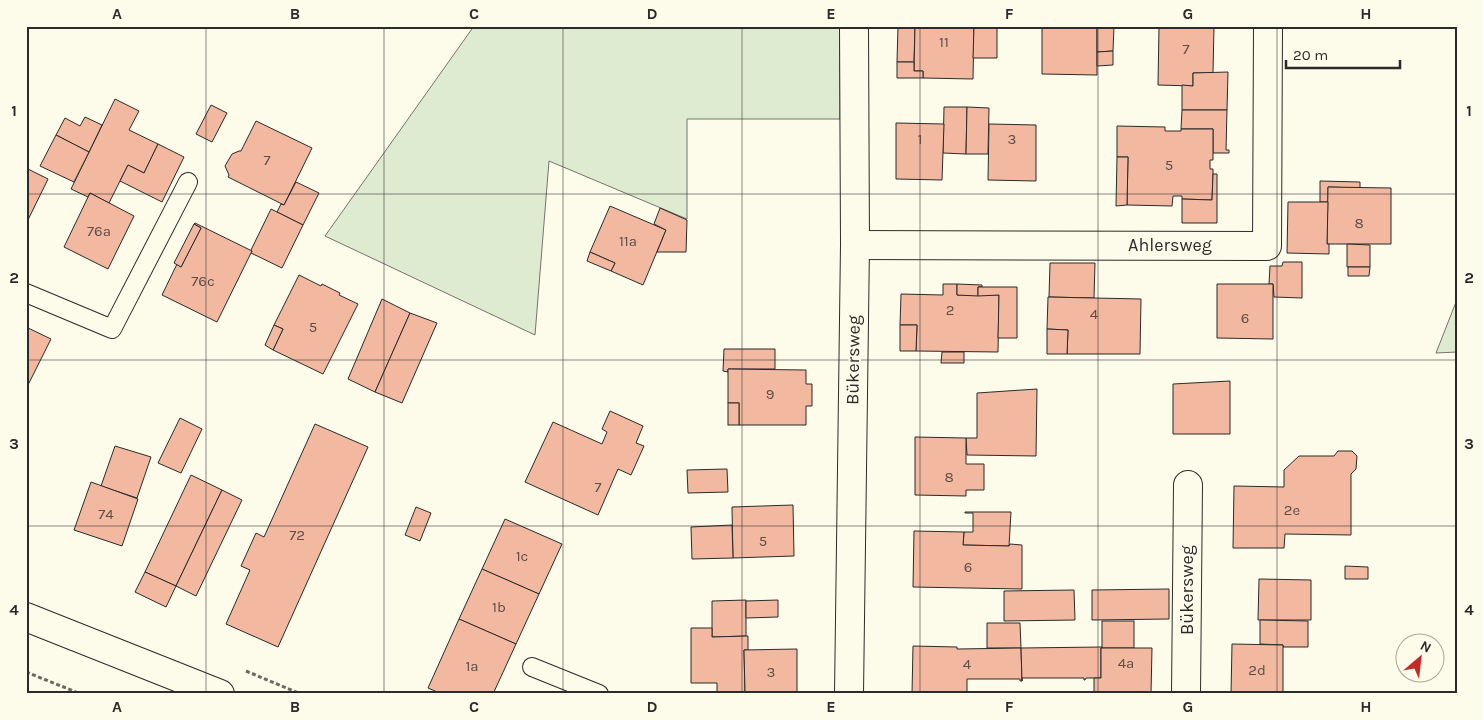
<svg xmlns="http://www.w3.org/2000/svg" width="1483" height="720" font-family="Karla,sans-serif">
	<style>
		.green { fill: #deebd1; stroke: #74746e }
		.building { fill: #f2b8a0; stroke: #2b2b2b }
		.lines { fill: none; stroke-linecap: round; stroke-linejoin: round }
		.lane-casing { stroke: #2b2b2b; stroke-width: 20 }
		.street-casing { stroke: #2b2b2b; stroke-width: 30 }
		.secondary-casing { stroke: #2b2b2b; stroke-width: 30 }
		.path { stroke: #6a6964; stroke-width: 3; stroke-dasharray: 4 2.5; stroke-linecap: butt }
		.lane { stroke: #fdfbea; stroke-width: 18 }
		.street { stroke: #fdfbea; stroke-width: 28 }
		.secondary { stroke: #fdfbea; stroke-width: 28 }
		.grid { fill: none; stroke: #2b2b2b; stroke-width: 1; stroke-opacity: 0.55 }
		.labels { text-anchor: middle; stroke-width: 4; stroke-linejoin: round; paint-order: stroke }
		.number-label { font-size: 15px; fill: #5d4e48 }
		.street-label { font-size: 18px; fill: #2b2b2b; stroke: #fdfbea }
		.neatline { fill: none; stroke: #2b2b2b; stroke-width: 2 }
		.grid-label { font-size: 16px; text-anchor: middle; font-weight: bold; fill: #2b2b2b }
	</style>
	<rect width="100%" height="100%" fill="#fdfbea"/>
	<g class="green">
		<polygon points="474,26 840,26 840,119 687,119 687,219 549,161 535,335 325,236"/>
		<polygon points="1457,301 1457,352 1436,353 1456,302"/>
	</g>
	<g class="building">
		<polygon points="898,26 915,26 914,62 897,62"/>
		<polygon points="915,26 974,26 973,79 923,78 923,71 914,71"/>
		<polygon points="974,26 997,26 997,58 973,58"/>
		<polygon points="1042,26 1097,26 1097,75 1042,74"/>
		<polygon points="1097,26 1114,26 1113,51 1097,52"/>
		<polygon points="1159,26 1214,26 1213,73 1193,73 1193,86 1158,85"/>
		<polygon points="1113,51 1113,65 1097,66 1097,52"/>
		<polygon points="897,62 914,62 914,71 923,71 923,78 897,78"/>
		<polygon points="1228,72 1227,110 1182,110 1182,85 1193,86 1193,73"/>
		<polygon points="115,99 139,111 129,130 158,144 144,173 128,165 109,203 90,193 88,197 71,189"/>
		<polygon points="211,105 227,113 212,142 196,134"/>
		<polygon points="944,107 967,107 966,154 943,153"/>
		<polygon points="967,107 989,108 988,154 966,154"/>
		<polygon points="1182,110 1227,110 1226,150 1229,150 1229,153 1213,153 1213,129 1181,129"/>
		<polygon points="85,117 102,125 89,152 56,135 65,118 80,126"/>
		<polygon points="256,121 312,148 284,205 228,177 229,175 225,166 232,154 239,151 241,151"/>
		<polygon points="896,123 944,124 942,180 896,179"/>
		<polygon points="989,124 1036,125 1036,181 988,180"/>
		<polygon points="1117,126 1165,127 1165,131 1181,131 1181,129 1213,129 1213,160 1210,160 1210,169 1213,169 1213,174 1212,200 1182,199 1182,196 1173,196 1172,206 1127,205 1128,157 1117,157"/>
		<polygon points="56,135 89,152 74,182 40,166"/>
		<polygon points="158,144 184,157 162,202 120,181 128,165 144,173"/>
		<polygon points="1117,157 1128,157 1127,205 1116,206"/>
		<polygon points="26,168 48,179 26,224"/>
		<polygon points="1213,174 1217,174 1217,223 1182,223 1182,199 1212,200"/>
		<polygon points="1320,181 1360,182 1360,188 1328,187 1328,202 1320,202"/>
		<polygon points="296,182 319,193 303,225 277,212 281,204 284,205"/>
		<polygon points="1328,187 1391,188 1391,244 1327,244"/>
		<polygon points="90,193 134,216 108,269 64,247"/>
		<polygon points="1288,202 1328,202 1327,244 1329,244 1329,254 1287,253"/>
		<polygon points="610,206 666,230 643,285 611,271 615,263 590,252"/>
		<polygon points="660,208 687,220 686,252 657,252 666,230 654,224"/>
		<polygon points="271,209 303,225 282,268 251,253 252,251 251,250"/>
		<polygon points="195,223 252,251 217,322 162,295 177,264 181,267 201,228 194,224"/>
		<polygon points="194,224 201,228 181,267 174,263"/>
		<polygon points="1347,244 1370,245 1370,267 1347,267"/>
		<polygon points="590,252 615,263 611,271 587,261"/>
		<polygon points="1283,262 1302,262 1302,298 1274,297 1273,284 1269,284 1270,266 1282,266"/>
		<polygon points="1050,263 1095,263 1094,298 1049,297"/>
		<polygon points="1348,267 1370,267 1369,276 1348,276"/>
		<polygon points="299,275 321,286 322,284 340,293 339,295 358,304 323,374 273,350 283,329 274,325"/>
		<polygon points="943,284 957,284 957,295 999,295 998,352 916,351 917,325 900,325 901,294 943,295"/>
		<polygon points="957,284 982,285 982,287 978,287 978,296 957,295"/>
		<polygon points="1217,284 1273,284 1273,339 1217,338"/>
		<polygon points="978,287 1017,287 1017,338 998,338 999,295 978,296"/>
		<polygon points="1048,297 1141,299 1140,354 1067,354 1068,330 1047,329"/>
		<polygon points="382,299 410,313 375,392 348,379"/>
		<polygon points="410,313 437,323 402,403 375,392"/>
		<polygon points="274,325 283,329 273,350 265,345"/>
		<polygon points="900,325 917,325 916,351 900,351"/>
		<polygon points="26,327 51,339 26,389"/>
		<polygon points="1047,329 1068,330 1067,354 1047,354"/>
		<polygon points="724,349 775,349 775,369 728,369 728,372 723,371"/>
		<polygon points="942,352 964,352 964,363 941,363"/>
		<polygon points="728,369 806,370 806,384 812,384 812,406 806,406 806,425 739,425 739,403 728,403"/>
		<polygon points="1230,381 1230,434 1173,434 1173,384"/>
		<polygon points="1037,389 1036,456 967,455 966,438 977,438 977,393"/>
		<rect x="728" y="403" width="11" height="22"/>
		<polygon points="610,411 643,426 636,443 644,446 631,475 618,469 598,515 525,482 553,422 602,444 607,432 602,429"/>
		<polygon points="180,418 202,429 181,473 158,463"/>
		<polygon points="315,424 368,447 278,647 226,624 250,570 241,566 256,533 264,537"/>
		<polygon points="915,437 966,438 966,464 984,464 984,490 966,490 966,496 915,495"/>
		<polygon points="115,446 151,457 137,498 101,486"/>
		<polygon points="1338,451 1352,451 1357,456 1356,469 1351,474 1351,535 1285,534 1284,548 1233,548 1234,486 1284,487 1284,470 1299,456 1334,456"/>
		<polygon points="727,469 728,492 688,493 687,470"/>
		<polygon points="191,475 222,490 176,586 145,572"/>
		<polygon points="91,482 138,499 122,546 74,530"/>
		<polygon points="222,490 242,500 196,596 176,586"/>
		<polygon points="793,505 794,556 733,558 732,507"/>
		<polygon points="416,507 431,513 420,541 405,535"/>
		<polygon points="965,512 1011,512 1009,546 963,545 964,532 973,532 973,513 965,513"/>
		<polygon points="505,519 562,544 539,594 482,569"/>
		<polygon points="732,525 733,558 692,559 691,527"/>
		<polygon points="914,531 964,532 963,545 1009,546 1010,544 1022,545 1022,589 913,587"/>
		<polygon points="1345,566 1368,567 1368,579 1345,579"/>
		<polygon points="482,569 539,594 516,644 459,619"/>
		<polygon points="145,572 176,586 166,607 135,592"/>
		<polygon points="1259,579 1311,580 1311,620 1258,620"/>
		<polygon points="1169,589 1169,619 1092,620 1092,590"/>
		<polygon points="1074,590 1075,620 1004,621 1004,591"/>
		<polygon points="746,600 746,636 712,637 712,601"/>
		<polygon points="778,600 778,617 746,618 746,601"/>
		<polygon points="459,619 516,644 493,694 442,694 428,688"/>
		<polygon points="1260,620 1308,621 1308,647 1283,647 1283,645 1260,644"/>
		<rect x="1102" y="621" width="32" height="27"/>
		<polygon points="987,623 1020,623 1021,648 987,648"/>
		<polygon points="691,628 712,628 712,637 748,636 748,650 744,650 745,693 717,694 717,683 691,683"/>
		<polygon points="1232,644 1283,645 1283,694 1231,694"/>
		<polygon points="913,646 957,647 957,649 1021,648 1022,681 1020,681 1020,679 967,679 967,694 912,694"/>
		<polygon points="1102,647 1101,648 1101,678 1086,678 1085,680 1084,680 1084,678 1022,678 1022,681 1021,648"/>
		<polygon points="1101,648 1152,648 1151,694 1094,694 1094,678 1101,678"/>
		<polygon points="797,649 797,693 745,693 744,650"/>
	</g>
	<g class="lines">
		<defs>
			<g id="lane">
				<polyline points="26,293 112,329 188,182"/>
				<polyline points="532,667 599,694"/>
			</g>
			<g id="street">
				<polyline points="855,245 1267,246 1268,26"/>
				<polyline points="849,694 855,245 854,26"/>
				<polyline points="1186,694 1188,485"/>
			</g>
			<polyline id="secondary" points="26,617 220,694"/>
		</defs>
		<use href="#lane" class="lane-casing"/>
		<use href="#street" class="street-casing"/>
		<use href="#secondary" class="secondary-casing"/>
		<g class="path">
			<polyline points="246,671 301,694"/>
			<polyline points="26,672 81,694"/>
		</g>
		<use href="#lane" class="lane"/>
		<use href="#street" class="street"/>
		<use href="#secondary" class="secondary"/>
	</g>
	<path class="grid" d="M206,26V694M384,26V694M563,26V694M742,26V694M920,26V694M1098,26V694M1277,26V694M26,194H1457M26,360H1457M26,526H1457"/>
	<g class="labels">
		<g class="number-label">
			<text x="944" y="47">11</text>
			<text x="1186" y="54">7</text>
			<text x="920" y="144">1</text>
			<text x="1012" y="144">3</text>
			<text x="267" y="165">7</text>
			<text x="1169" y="170">5</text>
			<text x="1359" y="228">8</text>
			<text x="99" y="236">76a</text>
			<text x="628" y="246">11a</text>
			<text x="203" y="286">76c</text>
			<text x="950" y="315">2</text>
			<text x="1094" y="319">4</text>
			<text x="1245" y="323">6</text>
			<text x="313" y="332">5</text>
			<text x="770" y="399">9</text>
			<text x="949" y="482">8</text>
			<text x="598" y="492">7</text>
			<text x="1292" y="515">2e</text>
			<text x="106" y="519">74</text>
			<text x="297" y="540">72</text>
			<text x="763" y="546">5</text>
			<text x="522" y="561">1c</text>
			<text x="968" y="572">6</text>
			<text x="499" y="612">1b</text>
			<text x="1126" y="668">4a</text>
			<text x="967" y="669">4</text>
			<text x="472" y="671">1a</text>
			<text x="1257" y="675">2d</text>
			<text x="771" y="677">3</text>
		</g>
		<g class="street-label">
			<text x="1170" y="251">Ahlersweg</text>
			<text transform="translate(853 360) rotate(-89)" y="6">Bükersweg</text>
			<text transform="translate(1187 590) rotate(-90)" y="6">Bükersweg</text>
		</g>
	</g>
	<rect width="1483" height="720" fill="none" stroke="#fdfbea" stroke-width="55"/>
	<g transform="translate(1420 658) rotate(28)"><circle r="24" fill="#fdfbea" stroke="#a9a89e"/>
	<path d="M0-4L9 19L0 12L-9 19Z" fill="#c62828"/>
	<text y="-8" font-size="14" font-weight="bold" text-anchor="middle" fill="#2b2b2b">N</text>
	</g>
	<path d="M1286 60v8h114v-8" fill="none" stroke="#2b2b2b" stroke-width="2.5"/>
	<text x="1293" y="60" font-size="15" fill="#2b2b2b" stroke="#fdfbea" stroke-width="4" paint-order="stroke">20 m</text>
	<rect x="28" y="28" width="1428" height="664" class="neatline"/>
	<g class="grid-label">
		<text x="117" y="19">A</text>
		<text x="295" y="19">B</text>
		<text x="474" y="19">C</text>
		<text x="652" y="19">D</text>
		<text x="831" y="19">E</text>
		<text x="1009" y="19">F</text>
		<text x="1188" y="19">G</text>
		<text x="1366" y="19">H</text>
		<text x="14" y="116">1</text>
		<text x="1469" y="116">1</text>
		<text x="14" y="283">2</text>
		<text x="1469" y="283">2</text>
		<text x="14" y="449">3</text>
		<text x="1469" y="449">3</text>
		<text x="14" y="615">4</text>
		<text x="1469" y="615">4</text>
		<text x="117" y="712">A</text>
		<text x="295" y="712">B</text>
		<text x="474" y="712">C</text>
		<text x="652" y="712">D</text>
		<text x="831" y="712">E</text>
		<text x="1009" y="712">F</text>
		<text x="1188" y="712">G</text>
		<text x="1366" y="712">H</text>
	</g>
</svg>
